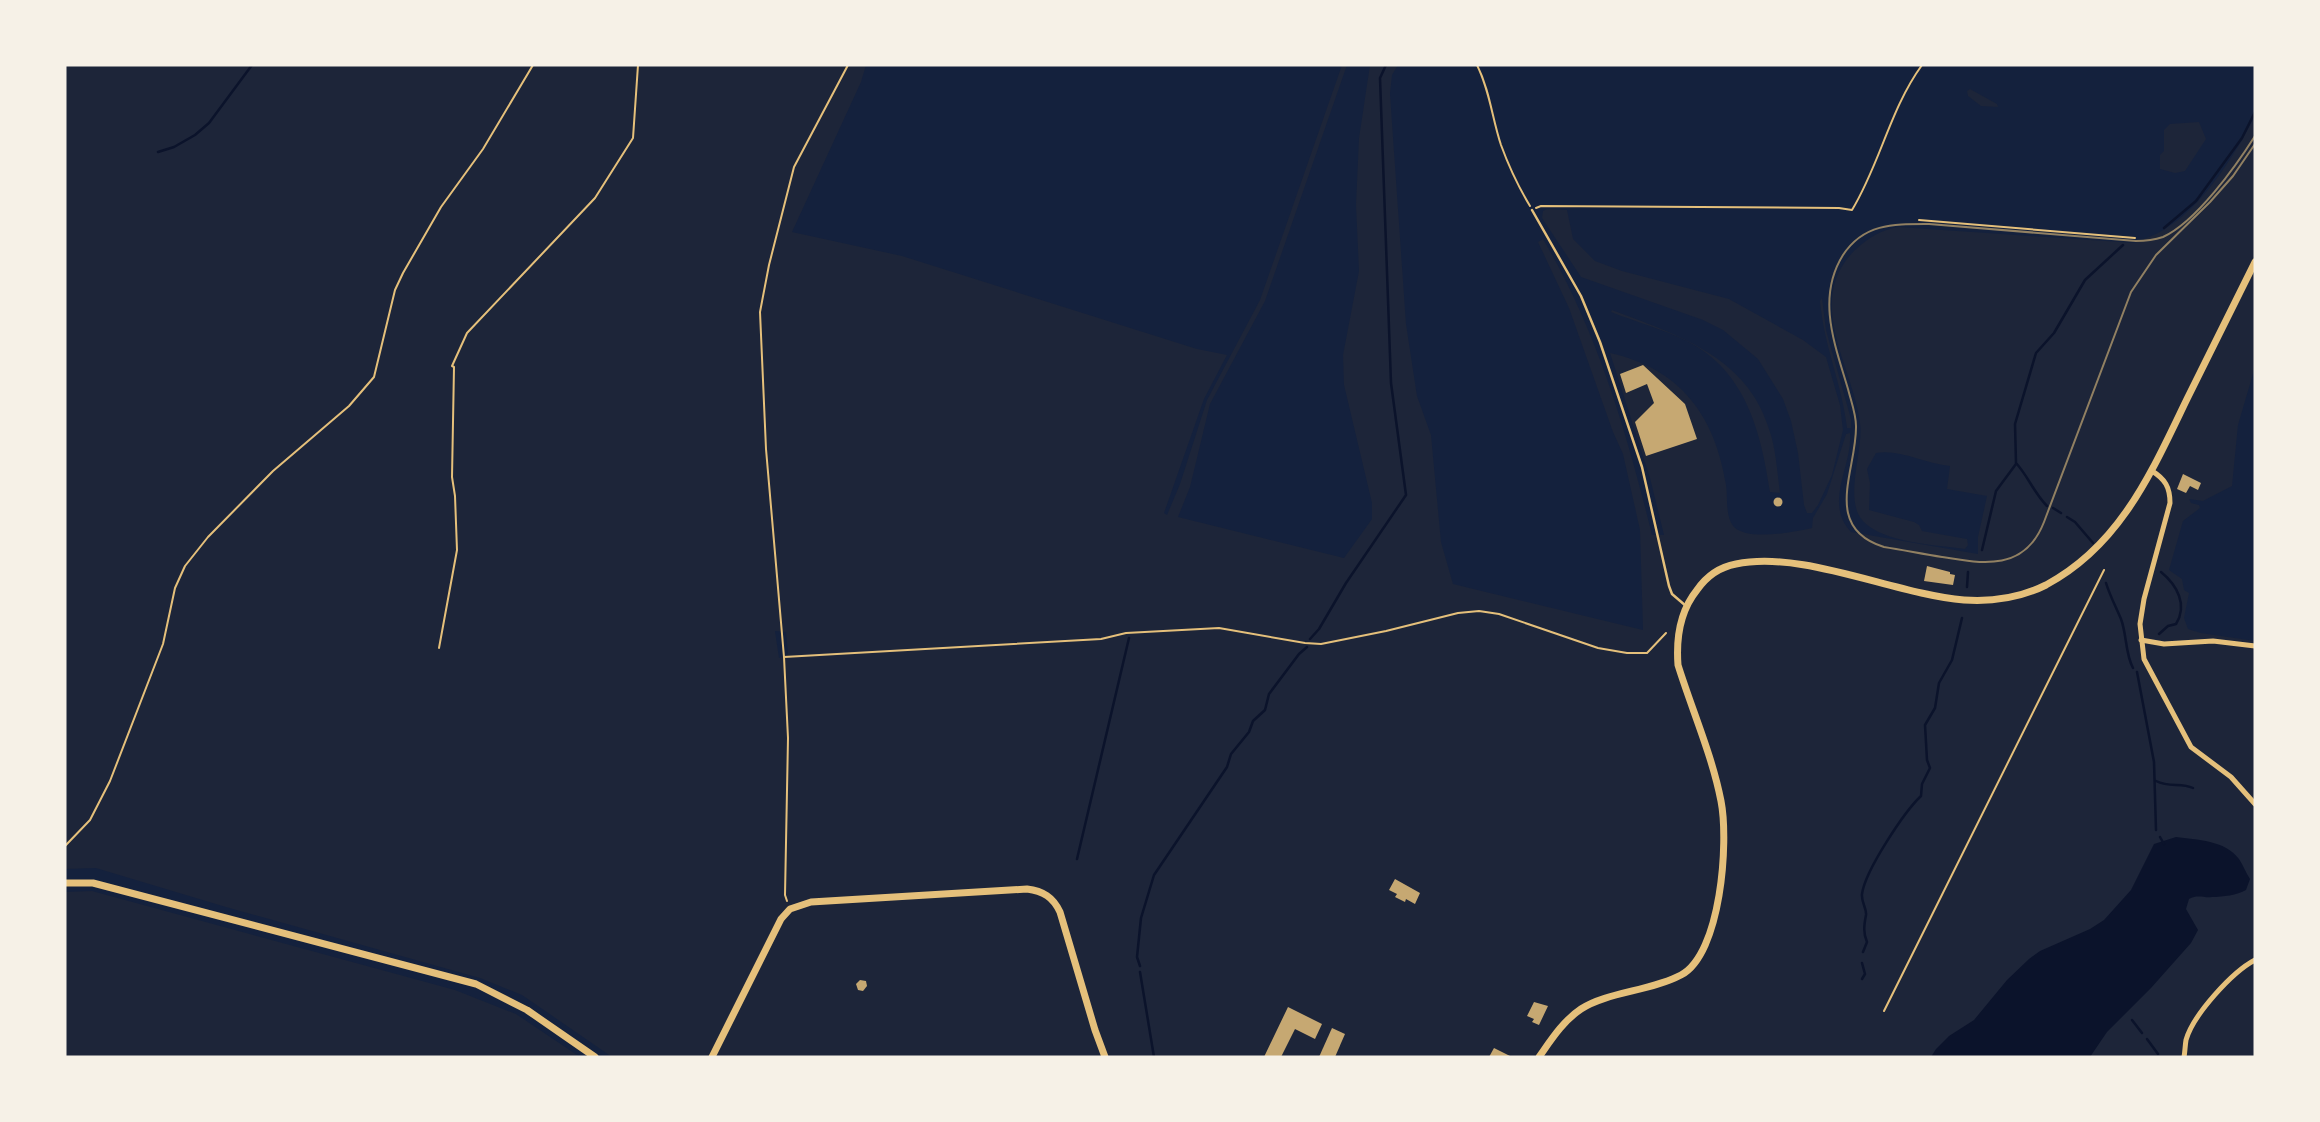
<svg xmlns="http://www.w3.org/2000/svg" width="2320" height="1122" font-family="'Roboto Condensed',sans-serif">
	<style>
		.green { fill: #1d2539; fill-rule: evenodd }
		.water { fill: #0b132b }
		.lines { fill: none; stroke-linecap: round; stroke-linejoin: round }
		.stream { stroke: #0b132b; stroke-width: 2.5 }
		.building { fill: #c6a872 }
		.path { stroke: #e5c07b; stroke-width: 2 }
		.service { stroke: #e5c07b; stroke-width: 2.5 }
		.minor { stroke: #e5c07b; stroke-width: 5 }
		.secondary { stroke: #e5c07b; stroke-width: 7 }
		.tram { stroke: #918062; stroke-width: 2 }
	</style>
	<rect width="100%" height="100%" fill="#14213d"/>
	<g class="green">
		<path d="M65,65H866L861,82L792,232L902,256L1197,349L1227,355L1204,399L1164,513L1167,515L1180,484L1207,400L1260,300L1342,65H1347L1265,301L1210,404L1190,487L1178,517L1344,558L1372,519V503L1344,385L1343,355L1359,271L1356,205L1359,138L1370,65H1398L1392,75L1390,94L1406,324L1417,396L1431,435L1441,542L1453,584L1643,630L1640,530L1623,454L1613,432L1569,308L1538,242L1543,239C1597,330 1627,433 1652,535H1664L1650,478L1610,353C1681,369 1715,416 1726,485C1728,497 1725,517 1734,527C1748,541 1794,532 1812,528L1813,518L1827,494L1846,434L1850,433C1853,466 1823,502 1851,532L1978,554V537L1987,496L1947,489L1950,466C1925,464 1901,449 1876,453L1867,469L1870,483L1869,510L1914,522L1919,525L1922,531L1967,539L1968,545L1965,549C1937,545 1883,543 1863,521C1843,500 1864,449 1860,423C1853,366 1804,302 1854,251C1868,238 1880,230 1899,227L2135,243C2145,238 2156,235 2165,229C2203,206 2235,155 2255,116V367L2238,425L2232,486L2203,501L2189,499L2191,503L2199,505L2200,508L2183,521L2169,570L2182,579L2184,590L2189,593L2184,618L2188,629L2201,633L2255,641V1057H612L522,995L480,978L226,907L96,868L65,869ZM775,631L786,632L788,654L779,658Z"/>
		<polygon points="1970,89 1997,104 1998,107 1981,106 1968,96 1967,91"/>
		<polygon points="2199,122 2206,139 2185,171 2175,173 2160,169 2160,155 2164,151 2164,130 2170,124"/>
		<polygon points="1547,209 1567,210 1573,239 1595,261 1622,271 1729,299 1803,340 1826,357 1840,405 1843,430 1832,475 1818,505 1812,513 1807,513 1804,505 1798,453 1791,421 1783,399 1758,359 1723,330 1703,320 1581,277 1542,218 1543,211"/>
		<path d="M1822,298L1826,330L1851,419V428H1847C1842,384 1824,347 1820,301Z"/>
		<path d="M1612,310C1675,334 1747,356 1769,429C1776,449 1777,471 1780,493L1770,492C1761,432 1746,371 1687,341C1663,329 1636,322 1611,312Z"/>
		<polygon points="92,891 455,990 516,1014 580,1057 65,1057 65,892"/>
	</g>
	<path class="water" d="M2176,837C2197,840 2225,840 2239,859C2243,865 2246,873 2250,879L2246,890C2237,895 2223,897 2212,897C2203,898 2198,894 2189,899L2186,909L2198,930L2191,943L2151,988L2107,1032L2090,1057H1931L1936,1049L1949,1036L1974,1020L2007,980L2029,959L2040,951L2090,929L2104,920L2131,890L2154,844Z"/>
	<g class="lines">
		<g class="stream">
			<polyline points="158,152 174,147 195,135 209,123 252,65"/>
			<polyline points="2164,228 2196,201 2242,138 2255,112"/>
			<path d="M2047,506C2034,493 2028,476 2016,463L2015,424L2036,353L2054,333L2085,280L2123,245"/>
			<polyline points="2053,508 2061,513"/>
			<polyline points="2067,517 2075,522 2093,543"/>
			<polyline points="1982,550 1996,491 2016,464"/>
			<path d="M2106,583C2110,596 2116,607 2121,619C2127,635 2125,653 2133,668"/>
			<polyline points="1967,587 1968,572"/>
			<path d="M2159,634L2168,626L2176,624C2188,605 2177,585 2161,572"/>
			<polyline points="1310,639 1319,629 1346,583 1406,495 1391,383 1380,78 1386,65"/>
			<polyline points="2137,672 2154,762 2156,830"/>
			<path d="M2156,781C2170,788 2181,782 2193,788"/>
			<polyline points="2160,837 2164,844"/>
			<polyline points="1077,859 1129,638"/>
			<path d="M1863,952L1867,942C1863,933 1864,925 1866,915C1867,909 1861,902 1862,894C1865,871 1904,812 1921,796L1922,784L1930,768L1927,760L1925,725L1935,708L1939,683L1952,660L1962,618"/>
			<polyline points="1862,963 1865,974 1862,979"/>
			<polyline points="1140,966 1137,957 1141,918 1154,875 1227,767 1231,754 1249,732 1253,721 1265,710 1269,694 1299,654 1307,647"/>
			<polyline points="1140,972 1154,1057"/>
			<polyline points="2132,1020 2142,1033"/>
			<polyline points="2147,1039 2158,1054"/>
		</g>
	</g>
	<g class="building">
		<polygon points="1643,365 1685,404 1697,439 1646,456 1635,422 1654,403 1647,384 1626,393 1620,374"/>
		<polygon points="2183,474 2201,483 2198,490 2190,486 2186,493 2177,489"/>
		<circle cx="1778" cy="502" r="4.5"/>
		<polygon points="1927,566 1950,572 1950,574 1955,575 1953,585 1924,581"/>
		<polygon points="1395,879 1420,893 1415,904 1406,899 1405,902 1395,897 1397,894 1389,890"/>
		<polygon points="860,980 866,981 867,986 863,991 858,990 856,984"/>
		<polygon points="1534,1002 1548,1006 1539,1025 1532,1022 1534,1019 1527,1016"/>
		<polygon points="1288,1007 1322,1024 1315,1039 1295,1029 1281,1057 1264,1057"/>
		<polygon points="1332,1028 1345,1034 1335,1057 1319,1057"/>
		<polygon points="1494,1048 1512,1057 1489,1057"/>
	</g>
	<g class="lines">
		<g class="path">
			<path d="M1477,65C1490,91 1492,118 1501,145C1509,167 1518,186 1530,206"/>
			<path d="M1536,208L1541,206L1839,208L1852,210C1880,164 1890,109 1922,65"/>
			<polyline points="1919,220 2135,238"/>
			<polyline points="439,648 457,550 455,496 452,477 454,367 452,366 467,333 595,198 633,138 638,65"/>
			<polyline points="784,657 1101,639 1126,633 1219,628 1305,643 1321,644 1386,631 1458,613 1479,611 1499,614 1598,648 1627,653 1647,653 1666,633"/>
			<polyline points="65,846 90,820 110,781 163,644 175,588 185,566 208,537 273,471 349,406 374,377 395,290 403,273 441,207 483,149 533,65"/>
			<polyline points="787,901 785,895 788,738 784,657 766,449 760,312 769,265 794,167 848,65"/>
			<polyline points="1884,1011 2104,570"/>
		</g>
		<polyline class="service" points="1532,210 1581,296 1600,342 1642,467 1669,586 1672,594 1686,606"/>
		<g class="minor">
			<path d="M2152,471C2165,479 2170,487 2170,503L2144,599L2140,624L2144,659L2191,747L2231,777L2255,804"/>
			<polyline points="2141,640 2164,644 2213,641 2255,646"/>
			<path d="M2184,1057C2185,1052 2185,1046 2186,1040C2193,1015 2232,972 2255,960"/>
		</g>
		<g class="secondary">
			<polyline points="65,883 93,883 476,984 527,1010 595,1057"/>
			<path d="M712,1057L781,919L790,909L811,902L1027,889C1043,891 1053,897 1060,912L1095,1030L1105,1057"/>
			<path d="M1539,1057C1551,1040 1563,1021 1581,1009C1607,992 1651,991 1681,975C1721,954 1729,842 1721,801C1712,755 1692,710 1678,665C1676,638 1680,611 1697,590C1706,577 1720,567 1736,564C1803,550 1894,594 1964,600C1993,602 2020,598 2046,585C2121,545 2152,471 2187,399C2210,353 2233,307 2255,262"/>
		</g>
		<path class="tram" d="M2255,136C2236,166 2196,222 2163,237C2154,240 2145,241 2136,241L1929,224C1894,224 1864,223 1843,255C1816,298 1835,345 1848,389C1851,401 1856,414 1856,426C1857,470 1821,527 1884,547C1903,550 1923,554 1942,557C1984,564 2025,571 2044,522L2131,292L2156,255L2210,202L2233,176L2255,144"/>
	</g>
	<rect width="2320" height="1122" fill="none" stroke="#f6f1e7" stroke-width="133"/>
</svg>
